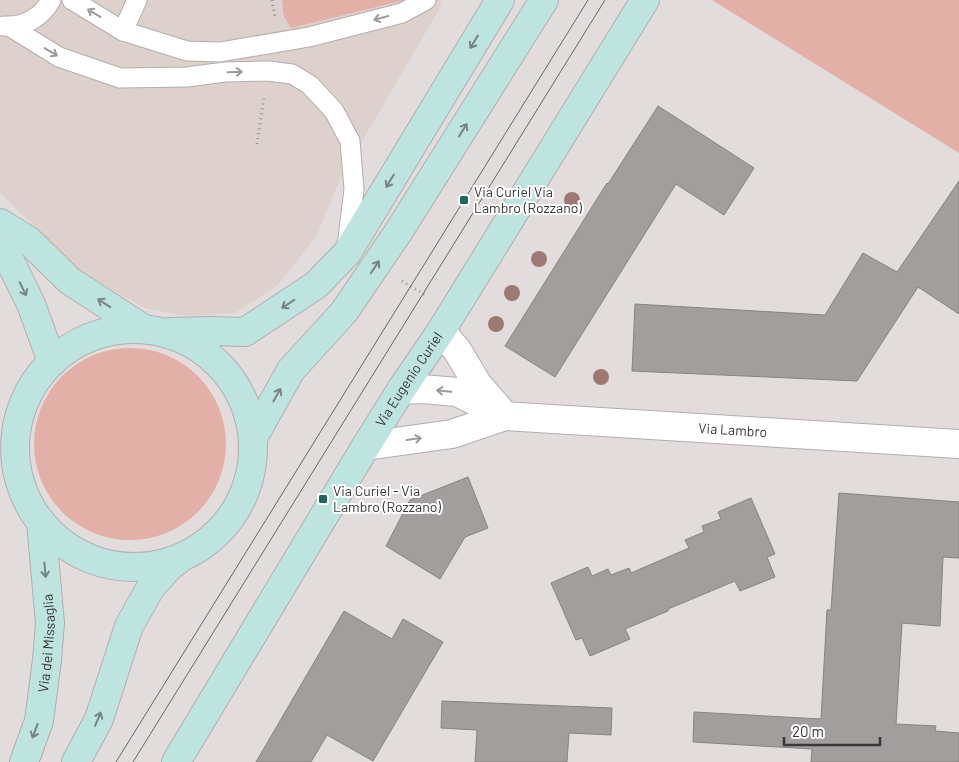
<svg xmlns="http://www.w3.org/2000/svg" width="959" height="762" font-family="Barlow,sans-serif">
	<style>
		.built { fill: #ddd0cd }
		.green { fill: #e2b0a6 }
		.building { fill: #a29e9d; stroke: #878382 }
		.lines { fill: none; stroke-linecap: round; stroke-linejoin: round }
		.lane-casing { stroke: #b2aead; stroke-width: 21 }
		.street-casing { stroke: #b2aead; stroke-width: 30 }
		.secondary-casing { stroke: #b2aead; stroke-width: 30 }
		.path { stroke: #969292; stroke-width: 3; stroke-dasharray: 1 4; stroke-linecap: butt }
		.lane { stroke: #fff; stroke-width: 19 }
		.street { stroke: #fff; stroke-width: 28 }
		.secondary { stroke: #bee4e0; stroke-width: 28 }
		.tram { stroke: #696766; stroke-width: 1 }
		.tree { fill: #9e7973 }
		.oneway { stroke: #9c9b9b }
		.oneway2 { stroke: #758583 }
		.poi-dot { fill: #1e685f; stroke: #fff; stroke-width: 2 }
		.labels { text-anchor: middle; stroke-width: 4; stroke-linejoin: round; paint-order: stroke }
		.poi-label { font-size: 14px; fill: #393737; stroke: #fff; text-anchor: start }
		.street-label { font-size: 14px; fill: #393737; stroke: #fff }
	</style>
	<rect width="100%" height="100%" fill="#e2dddc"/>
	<polygon class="built" points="0,0 440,0 441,6 340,179 317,235 278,285 235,313 187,316 144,308 83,273 0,193"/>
	<g class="green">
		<polygon points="282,0 405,0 291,28 284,16"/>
		<polygon points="712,0 959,0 959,153"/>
		<circle cx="130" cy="444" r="96"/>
	</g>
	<g class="building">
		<polygon points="658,106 754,168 724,215 676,184 555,377 505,346 607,183 608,184"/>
		<polygon points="959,181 959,314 918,287 857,381 632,371 635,304 825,315 863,253 897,272"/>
		<polygon points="468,477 488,528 465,537 440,579 386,546 410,500"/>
		<polygon points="839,493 959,502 959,558 943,557 940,626 902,623 896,724 936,726 935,731 959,733 959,762 811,762 812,749 693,742 694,712 821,719 827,610 831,610"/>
		<polygon points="751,498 775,554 767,557 775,577 740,591 735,581 668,609 668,611 625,629 630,639 590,656 582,638 576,640 551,583 588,567 592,576 608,569 611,575 629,568 631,573 689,548 685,540 704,532 702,526 721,519 718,512"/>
		<polygon points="344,611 392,639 403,619 443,642 373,761 327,735 311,762 256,762"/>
		<polygon points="442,701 612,708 611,735 569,733 567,762 475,762 477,730 441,728"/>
	</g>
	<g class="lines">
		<defs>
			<g id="lane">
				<polyline points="72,0 123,31 187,51 220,52 309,37 402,13 426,0"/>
				<path d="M4,26C23,28 42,17 51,0"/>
				<polyline points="9,26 59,57 120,78 187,77 225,72 268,71 292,74 310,85 334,111 350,141 354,189 347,247"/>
				<polyline points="123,31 137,0"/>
			</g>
			<g id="street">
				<polyline points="441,331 457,350 478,385 499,409"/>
				<path id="s1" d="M401,390L422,389L457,392L505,416L959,444"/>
				<polyline points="366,446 452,434 505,416"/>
			</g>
			<g id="secondary">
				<polyline points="0,223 29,241 70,281 144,329"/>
				<polyline points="0,246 11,263 31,304 52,362"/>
				<circle cx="134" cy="448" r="119"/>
				<polyline points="170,332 211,331 245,332 316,285 347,253 500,0"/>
				<polyline points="253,438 291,370 344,312 399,231 544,0"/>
				<path id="s2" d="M24,762L39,721L47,660L50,623L41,522"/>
				<polyline points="76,762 99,719 129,626 151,587 170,566 178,560"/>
				<path id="s3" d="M176,762L366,446L401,390L441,331L645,0"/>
			</g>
		</defs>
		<use href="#lane" class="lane-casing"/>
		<use href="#street" class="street-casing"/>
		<use href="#secondary" class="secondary-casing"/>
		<g class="path">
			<polyline points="272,0 275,17"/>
			<polyline points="257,144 264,97"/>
			<polyline points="402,281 427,296"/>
		</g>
		<use href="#lane" class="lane"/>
		<use href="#street" class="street"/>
		<use href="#secondary" class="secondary"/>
		<g class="tram">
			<polyline points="116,762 588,0"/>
			<polyline points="133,762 605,0"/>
		</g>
	</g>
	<g class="tree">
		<circle cx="572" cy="200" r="8"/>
		<circle cx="539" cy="259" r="8"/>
		<circle cx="512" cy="293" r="8"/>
		<circle cx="496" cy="324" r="8"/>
		<circle cx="601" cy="377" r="8"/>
	</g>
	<defs><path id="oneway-shaft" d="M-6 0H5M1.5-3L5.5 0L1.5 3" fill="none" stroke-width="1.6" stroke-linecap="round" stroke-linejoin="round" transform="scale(1.25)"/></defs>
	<g class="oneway">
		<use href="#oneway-shaft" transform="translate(94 13) rotate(-149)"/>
		<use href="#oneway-shaft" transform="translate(381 18) rotate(165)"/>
		<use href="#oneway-shaft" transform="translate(51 52) rotate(31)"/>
		<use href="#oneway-shaft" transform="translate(235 72) rotate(-2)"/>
		<use href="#oneway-shaft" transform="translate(444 391) rotate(-175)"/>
		<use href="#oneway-shaft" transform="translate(414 439) rotate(-8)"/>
	</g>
	<g class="oneway2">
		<use href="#oneway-shaft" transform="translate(474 42) rotate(121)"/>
		<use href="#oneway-shaft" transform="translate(463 130) rotate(-58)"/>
		<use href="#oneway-shaft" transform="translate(390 181) rotate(121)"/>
		<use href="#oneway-shaft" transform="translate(375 267) rotate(-56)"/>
		<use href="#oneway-shaft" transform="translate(23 289) rotate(64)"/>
		<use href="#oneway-shaft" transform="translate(104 303) rotate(-147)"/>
		<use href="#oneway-shaft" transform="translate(288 304) rotate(146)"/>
		<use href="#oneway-shaft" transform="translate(277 395) rotate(-61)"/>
		<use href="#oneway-shaft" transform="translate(45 570) rotate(85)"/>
		<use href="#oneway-shaft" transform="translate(98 719) rotate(-67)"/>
		<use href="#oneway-shaft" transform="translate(35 731) rotate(110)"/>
	</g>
	<g class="poi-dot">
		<rect x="459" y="195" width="10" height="10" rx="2.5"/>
		<rect x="318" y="494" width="10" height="10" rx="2.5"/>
	</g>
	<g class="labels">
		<g class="poi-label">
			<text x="474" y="197">Via Curiel Via<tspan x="474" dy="16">Lambro (Rozzano)</tspan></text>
			<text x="333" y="496">Via Curiel - Via<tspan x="333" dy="16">Lambro (Rozzano)</tspan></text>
		</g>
		<g class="street-label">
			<text dy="5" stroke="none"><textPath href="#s3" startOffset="448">Via Eugenio Curiel</textPath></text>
			<text dy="5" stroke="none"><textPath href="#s1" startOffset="338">Via Lambro</textPath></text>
			<text dy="5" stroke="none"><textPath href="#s2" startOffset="122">Via dei Missaglia</textPath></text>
		</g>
	</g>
	<path d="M784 737v8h96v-8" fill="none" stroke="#393737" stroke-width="2.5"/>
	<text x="792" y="737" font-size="15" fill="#393737" stroke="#ffffff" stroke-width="4" paint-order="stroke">20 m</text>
</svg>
